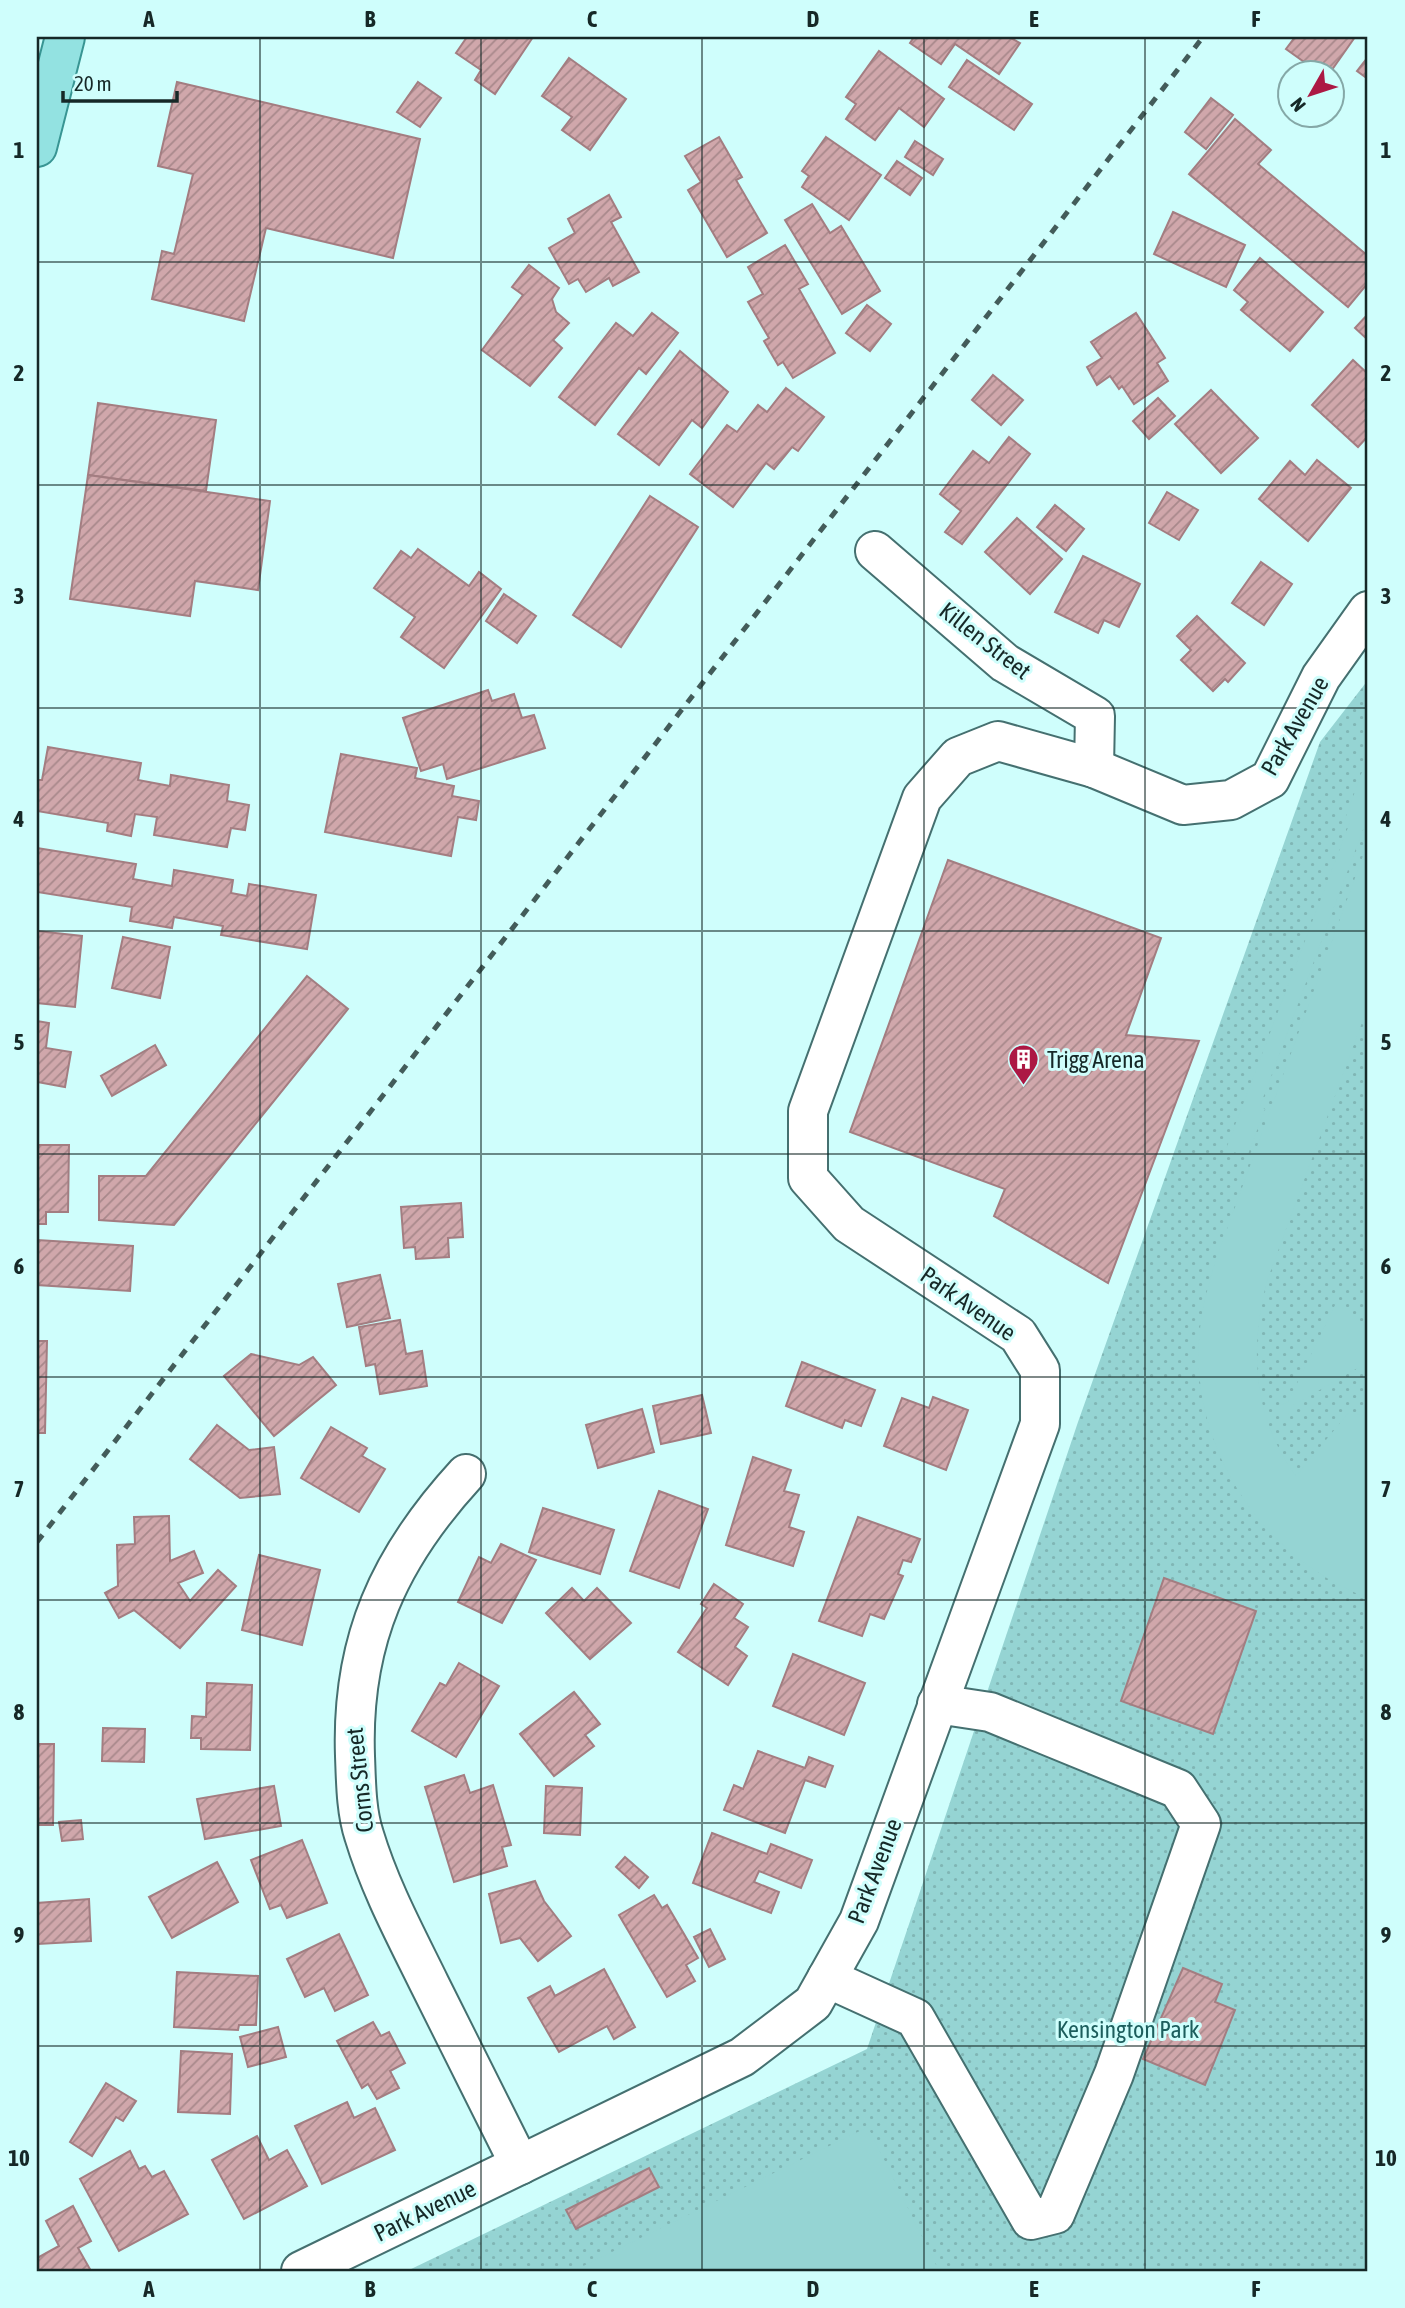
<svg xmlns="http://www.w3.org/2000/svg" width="1405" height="2308" font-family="'Asap Condensed',sans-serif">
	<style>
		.park { fill: url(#park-dots) }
		.pitch { fill: #95d4d3 }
		.building { fill: url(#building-hatch); stroke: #a37d81; stroke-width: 2 }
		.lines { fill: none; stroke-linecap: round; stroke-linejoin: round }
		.minor-casing { stroke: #457070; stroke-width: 42 }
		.major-casing { stroke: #389593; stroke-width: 42 }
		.minor { stroke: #fff; stroke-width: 38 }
		.major { stroke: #93e2e1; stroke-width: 38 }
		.rail { stroke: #435c5a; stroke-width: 5; stroke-dasharray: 9 9; stroke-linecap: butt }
		.grid { fill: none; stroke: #162827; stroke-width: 2; stroke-opacity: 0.55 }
		.labels { text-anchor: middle; stroke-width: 6; stroke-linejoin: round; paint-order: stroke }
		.street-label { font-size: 24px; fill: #162827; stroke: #cffefc }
		.poi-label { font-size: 24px; fill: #162827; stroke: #cffefc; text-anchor: start }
		.park-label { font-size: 24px; fill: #1c5e5d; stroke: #cffefc }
		.neatline { fill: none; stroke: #162827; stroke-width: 2.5 }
		.grid-label { font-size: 23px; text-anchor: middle; font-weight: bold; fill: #162827 }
	</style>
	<defs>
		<pattern id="park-dots" width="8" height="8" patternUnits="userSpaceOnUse" patternTransform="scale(1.75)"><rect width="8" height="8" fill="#95d4d3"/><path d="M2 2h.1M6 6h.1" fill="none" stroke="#80b6b5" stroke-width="1.8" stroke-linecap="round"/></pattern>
		<pattern id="building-hatch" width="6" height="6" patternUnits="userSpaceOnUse" patternTransform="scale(1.75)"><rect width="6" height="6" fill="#d0a7ab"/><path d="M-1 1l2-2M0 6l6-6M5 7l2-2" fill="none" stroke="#a8888b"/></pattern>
	</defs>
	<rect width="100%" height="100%" fill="#cffefc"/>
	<polygon class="park" points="1368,680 1368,2271 407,2271 867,2049 1078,1422 1320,742"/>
	<g class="pitch">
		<polygon points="1363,769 1368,771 1368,827 1364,827 1260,1106 1265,1109 1247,1157 1226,1149 1350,822 1345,819"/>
		<path d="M1368,842V1006L1267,1281C1249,1349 1253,1418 1296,1476L1350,1411L1368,1418V1598C1261,1558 1187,1444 1200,1329C1202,1306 1209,1284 1215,1262Z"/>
		<polygon points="1336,1303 1368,1333 1368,1362 1292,1406 1288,1415 1282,1415 1279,1406 1288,1402"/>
		<polygon points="868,2127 939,2271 573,2271"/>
	</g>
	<g class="building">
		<polygon points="467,37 533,37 495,94 475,80 481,70 456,53"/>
		<polygon points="914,37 1009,37 1020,43 999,74 955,44 941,64 910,43"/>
		<polygon points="1295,37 1355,37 1329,74 1321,74 1286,49"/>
		<polygon points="879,51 944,99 924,127 899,108 875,140 846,119 856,104 846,97"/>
		<polygon points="1368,57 1368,79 1357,71"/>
		<polygon points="569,58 626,99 590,150 562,130 572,117 542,96"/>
		<polygon points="967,60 1032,104 1014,130 949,87"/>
		<polygon points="177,82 420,139 393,258 266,228 244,321 152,299 162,251 174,254 193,174 158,166"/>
		<polygon points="418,82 441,98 420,127 397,112"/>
		<polygon points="1211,98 1233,115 1206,149 1185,132"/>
		<polygon points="1235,119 1271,150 1258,164 1368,256 1368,283 1348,307 1189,174"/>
		<polygon points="719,137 742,177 736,180 767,233 727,257 688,190 701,182 685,156"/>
		<polygon points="826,137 881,175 849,220 802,187 809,176 802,171"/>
		<polygon points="915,141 943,159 933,175 905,157"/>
		<polygon points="897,161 922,178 910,195 885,178"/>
		<polygon points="609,195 621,217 611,222 639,272 613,286 609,278 586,292 578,279 569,284 549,248 575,233 568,219"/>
		<polygon points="812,204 830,233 841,226 880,291 842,314 785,220"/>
		<polygon points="1173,212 1245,245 1226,287 1154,254"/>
		<polygon points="785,245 808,284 799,289 835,353 793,378 783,362 778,365 764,341 769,338 748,302 763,294 748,267"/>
		<polygon points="1260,258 1323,312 1290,351 1241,310 1248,302 1234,290"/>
		<polygon points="529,265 559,288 552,299 556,312 569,323 553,340 562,348 530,386 482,350 523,295 512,287"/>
		<polygon points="867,305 891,324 870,351 846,333"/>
		<polygon points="652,313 678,333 646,374 639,368 595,425 559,397 616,323 633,336"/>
		<polygon points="1136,313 1165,358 1157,363 1168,381 1134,404 1122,386 1119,389 1110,376 1097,385 1087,367 1102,358 1091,342"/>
		<polygon points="1368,314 1368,340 1355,328"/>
		<polygon points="680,351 728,392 702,428 692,420 659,465 618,434"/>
		<polygon points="1353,360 1368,374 1368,436 1358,447 1312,405"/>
		<polygon points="993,375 1023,400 1001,425 972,400"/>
		<polygon points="786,388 824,417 798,451 792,447 774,469 766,463 733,507 690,474 727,425 737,432 758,405 767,412"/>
		<polygon points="1211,390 1258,438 1221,473 1175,424"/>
		<polygon points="1158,398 1175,416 1149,439 1133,421"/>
		<polygon points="98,403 216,420 206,491 88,475"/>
		<polygon points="1009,437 1030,454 962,544 945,532 961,511 940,494 973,451 989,463"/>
		<polygon points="1317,460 1351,488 1308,541 1259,499 1290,461 1305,475"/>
		<polygon points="88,475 270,501 258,590 195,581 190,616 70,599"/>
		<polygon points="1167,492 1198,510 1179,540 1149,523"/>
		<polygon points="650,496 698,527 621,647 573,615"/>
		<polygon points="1055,505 1084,529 1066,551 1037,527"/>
		<polygon points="1017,518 1062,559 1030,594 985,552"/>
		<polygon points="418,549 469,586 479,572 501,589 444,668 401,637 415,617 374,588 401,551 411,558"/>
		<polygon points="1083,556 1140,584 1119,627 1104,620 1098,633 1055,612"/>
		<polygon points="1261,562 1292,584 1264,625 1232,603"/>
		<polygon points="504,594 536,616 517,643 486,621"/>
		<polygon points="1197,616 1245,663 1228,682 1225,679 1213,691 1181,660 1191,650 1177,636"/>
		<polygon points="488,690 492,701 514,694 522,718 534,715 545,748 447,779 443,764 421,771 403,718"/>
		<polygon points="48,747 141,763 138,780 170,786 171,775 229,785 227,801 249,805 245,830 231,828 227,847 154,835 157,817 135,814 131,836 107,831 108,823 37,811 37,780 42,780"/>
		<polygon points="341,754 417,768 415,778 454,786 452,796 479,801 476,820 458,817 451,856 325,832"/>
		<polygon points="37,848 136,864 133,879 172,886 174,870 233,880 231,893 247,896 249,884 316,895 307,949 221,935 223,926 174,917 172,928 130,921 132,907 37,892"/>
		<polygon points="948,860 1161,938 1126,1035 1199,1041 1108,1283 994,1216 1005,1189 850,1132"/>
		<polygon points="37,931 82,936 75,1007 37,1003"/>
		<polygon points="123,937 170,947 160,998 112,988"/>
		<polygon points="307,976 348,1009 174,1225 99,1220 99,1176 146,1176"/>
		<polygon points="37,1021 49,1023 46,1048 71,1052 65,1087 37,1082"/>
		<polygon points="155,1045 166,1065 112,1096 101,1076"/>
		<polygon points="37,1145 69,1145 68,1212 46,1212 46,1224 37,1224"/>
		<polygon points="461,1203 463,1237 448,1238 449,1257 416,1259 415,1247 404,1248 401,1207"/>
		<polygon points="37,1240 133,1246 130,1291 37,1285"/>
		<polygon points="380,1275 390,1318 347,1327 338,1284"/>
		<polygon points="400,1320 406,1354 422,1351 427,1386 380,1394 375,1364 366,1366 359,1327"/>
		<polygon points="37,1341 47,1341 45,1433 37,1433"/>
		<polygon points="251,1354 299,1365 313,1357 336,1385 274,1436 224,1376"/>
		<polygon points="802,1362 875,1390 861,1426 845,1420 842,1428 786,1406"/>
		<polygon points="702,1395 711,1433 661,1444 653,1406"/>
		<polygon points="933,1397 968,1410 946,1470 884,1446 902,1398 929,1408"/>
		<polygon points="642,1409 654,1452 598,1468 586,1425"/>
		<polygon points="217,1425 249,1450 274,1447 280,1494 240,1498 190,1459"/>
		<polygon points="331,1427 367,1448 362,1456 385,1469 359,1512 301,1478"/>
		<polygon points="753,1457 791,1470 784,1491 799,1495 789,1527 804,1532 793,1566 726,1545"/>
		<polygon points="659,1491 708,1509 679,1588 630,1571"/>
		<polygon points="543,1508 614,1530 600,1574 529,1552"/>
		<polygon points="169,1516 170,1561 194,1551 203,1573 178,1583 190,1601 218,1570 236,1586 180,1648 134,1610 119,1618 105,1593 118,1586 117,1545 135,1544 134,1517"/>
		<polygon points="858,1517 920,1539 911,1562 903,1560 898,1574 903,1576 884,1619 870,1614 862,1636 819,1621"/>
		<polygon points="501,1544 536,1560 502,1623 458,1602 479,1557 491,1563"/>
		<polygon points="259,1555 320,1570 302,1645 242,1630"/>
		<polygon points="1164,1578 1256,1611 1213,1734 1121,1701"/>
		<polygon points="714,1584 743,1604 734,1618 748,1627 735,1647 747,1656 728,1685 678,1652 707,1608 701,1604"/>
		<polygon points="572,1588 584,1601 597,1588 631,1623 590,1659 546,1613"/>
		<polygon points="793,1654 865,1683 844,1735 773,1706"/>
		<polygon points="459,1663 499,1686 456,1757 412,1731 440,1683 446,1686"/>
		<polygon points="207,1683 252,1685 250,1750 201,1749 201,1738 191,1738 192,1716 206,1717"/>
		<polygon points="574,1692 600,1724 585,1735 594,1746 554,1776 520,1734"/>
		<polygon points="103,1728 145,1729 144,1762 102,1761"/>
		<polygon points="37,1744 54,1744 53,1825 37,1825"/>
		<polygon points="758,1751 805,1768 809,1757 833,1766 825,1787 805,1780 785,1833 724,1810 734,1785 743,1789"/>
		<polygon points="464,1775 470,1793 493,1785 511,1845 502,1847 507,1866 454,1882 425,1787"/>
		<polygon points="274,1786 281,1826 205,1839 197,1799"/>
		<polygon points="546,1786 582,1788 580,1835 544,1833"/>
		<polygon points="81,1820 83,1839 62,1841 59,1822"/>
		<polygon points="712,1833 767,1854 771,1844 812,1860 801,1888 759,1871 754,1882 779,1892 771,1913 693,1883"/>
		<polygon points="302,1840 327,1903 287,1918 281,1905 270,1909 251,1860"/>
		<polygon points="625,1857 648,1877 639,1888 616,1867"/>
		<polygon points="217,1862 238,1902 172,1938 149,1897"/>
		<polygon points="535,1881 544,1901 571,1936 538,1961 520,1938 501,1943 489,1894"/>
		<polygon points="654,1895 662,1908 667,1905 698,1958 686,1965 695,1981 667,1997 619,1915"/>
		<polygon points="89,1899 91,1941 38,1944 37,1903"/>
		<polygon points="710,1929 725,1959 709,1967 694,1937"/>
		<polygon points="339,1934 368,1995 335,2011 324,1988 305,1997 287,1959"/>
		<polygon points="1183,1968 1222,1984 1215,2002 1235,2010 1205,2085 1143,2059"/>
		<polygon points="604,1969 635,2027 614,2039 607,2026 559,2052 528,1998 550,1986 555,1996"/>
		<polygon points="177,1972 258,1976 256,2025 239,2025 238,2030 174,2027"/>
		<polygon points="373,2022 381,2036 389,2032 405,2063 390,2071 399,2088 377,2099 368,2084 362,2088 337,2041"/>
		<polygon points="278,2027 286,2057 248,2067 240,2037"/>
		<polygon points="181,2051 232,2054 230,2114 178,2112"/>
		<polygon points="106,2083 136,2101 123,2121 116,2117 92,2156 70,2142"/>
		<polygon points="347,2102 354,2118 375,2108 395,2150 322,2184 295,2126"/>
		<polygon points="257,2136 269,2160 287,2150 307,2186 244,2219 212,2160"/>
		<polygon points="130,2151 139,2169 145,2166 152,2177 164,2171 188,2214 119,2251 80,2179"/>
		<polygon points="649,2168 659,2187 576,2229 566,2210"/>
		<polygon points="73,2206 91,2241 78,2248 91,2271 37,2271 37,2258 59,2246 46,2221"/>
	</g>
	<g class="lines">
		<defs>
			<g id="minor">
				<polyline points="875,551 1005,663 1095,716 1094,768"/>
				<path d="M466,1474C389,1558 351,1641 355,1756C356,1781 356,1811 364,1835C380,1888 406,1936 430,1985C460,2045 490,2105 520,2165"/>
				<polyline points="827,1978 915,2018 1031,2220 1055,2214 1114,2074 1201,1824 1178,1789 990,1712 937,1704"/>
				<polyline points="301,2271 742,2057 813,2003 859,1921 1040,1424 1040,1370 1018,1335 849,1224 808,1178 808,1111 922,798 958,757 998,741 1094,768 1183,805 1231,800 1270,779 1321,677 1368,611"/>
			</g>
			<polyline id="major" points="37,147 65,37"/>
		</defs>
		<use href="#minor" class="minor-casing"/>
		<use href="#major" class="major-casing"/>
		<use href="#minor" class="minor"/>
		<use href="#major" class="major"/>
		<polyline class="rail" points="37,1542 1203,37"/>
	</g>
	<path class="grid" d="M260,37V2271M481,37V2271M702,37V2271M924,37V2271M1145,37V2271M37,262H1368M37,485H1368M37,708H1368M37,931H1368M37,1154H1368M37,1377H1368M37,1600H1368M37,1823H1368M37,2046H1368"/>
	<defs>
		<symbol id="building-pin" viewBox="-11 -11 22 30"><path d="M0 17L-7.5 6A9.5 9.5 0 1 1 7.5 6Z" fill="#ac1844" stroke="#cffefc"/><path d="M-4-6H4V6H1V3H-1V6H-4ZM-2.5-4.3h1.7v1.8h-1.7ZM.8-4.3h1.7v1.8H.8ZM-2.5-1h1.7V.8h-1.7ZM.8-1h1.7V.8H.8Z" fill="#fff"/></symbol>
	</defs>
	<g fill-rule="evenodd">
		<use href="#building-pin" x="1006" y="1042" width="35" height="47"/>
	</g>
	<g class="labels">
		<g class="street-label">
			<text transform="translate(985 641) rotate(38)" y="8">Killen Street</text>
			<text transform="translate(1295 726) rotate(-60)" y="8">Park Avenue</text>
			<text transform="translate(968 1304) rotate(35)" y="8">Park Avenue</text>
			<text transform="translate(360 1780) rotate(-96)" y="8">Corns Street</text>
			<text transform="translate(875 1871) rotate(-69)" y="8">Park Avenue</text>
			<text transform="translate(425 2211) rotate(-26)" y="8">Park Avenue</text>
		</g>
		<g class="poi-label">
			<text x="1047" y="1068">Trigg Arena</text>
		</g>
		<g class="park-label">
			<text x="1128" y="2038">Kensington Park</text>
		</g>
	</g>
	<rect width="1405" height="2308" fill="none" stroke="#cffefc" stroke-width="77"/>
	<g transform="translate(1311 94) rotate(231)"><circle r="33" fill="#cffefc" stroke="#85a8a7" stroke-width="2"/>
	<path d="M0-5L12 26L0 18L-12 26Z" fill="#ac1844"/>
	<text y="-10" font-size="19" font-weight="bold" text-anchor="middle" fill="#162827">N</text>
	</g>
	<path d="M63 91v10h114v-10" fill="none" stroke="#162827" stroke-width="3.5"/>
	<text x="74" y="91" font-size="21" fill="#162827" stroke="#cffefc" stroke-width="5" paint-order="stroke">20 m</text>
	<rect x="38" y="38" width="1328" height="2232" class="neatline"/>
	<g class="grid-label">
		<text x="149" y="27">A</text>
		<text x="370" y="27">B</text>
		<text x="592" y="27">C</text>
		<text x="813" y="27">D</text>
		<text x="1034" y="27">E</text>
		<text x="1256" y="27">F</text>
		<text x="19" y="158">1</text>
		<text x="1386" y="158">1</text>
		<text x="19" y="381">2</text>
		<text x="1386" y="381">2</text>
		<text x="19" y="604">3</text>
		<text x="1386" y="604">3</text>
		<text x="19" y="827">4</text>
		<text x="1386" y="827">4</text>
		<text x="19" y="1050">5</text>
		<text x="1386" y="1050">5</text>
		<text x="19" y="1274">6</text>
		<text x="1386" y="1274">6</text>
		<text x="19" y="1497">7</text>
		<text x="1386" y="1497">7</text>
		<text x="19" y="1720">8</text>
		<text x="1386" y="1720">8</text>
		<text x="19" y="1943">9</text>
		<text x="1386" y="1943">9</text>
		<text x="19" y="2166">10</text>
		<text x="1386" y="2166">10</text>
		<text x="149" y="2297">A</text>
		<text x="370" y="2297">B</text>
		<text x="592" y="2297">C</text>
		<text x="813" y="2297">D</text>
		<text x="1034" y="2297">E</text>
		<text x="1256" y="2297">F</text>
	</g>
</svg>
